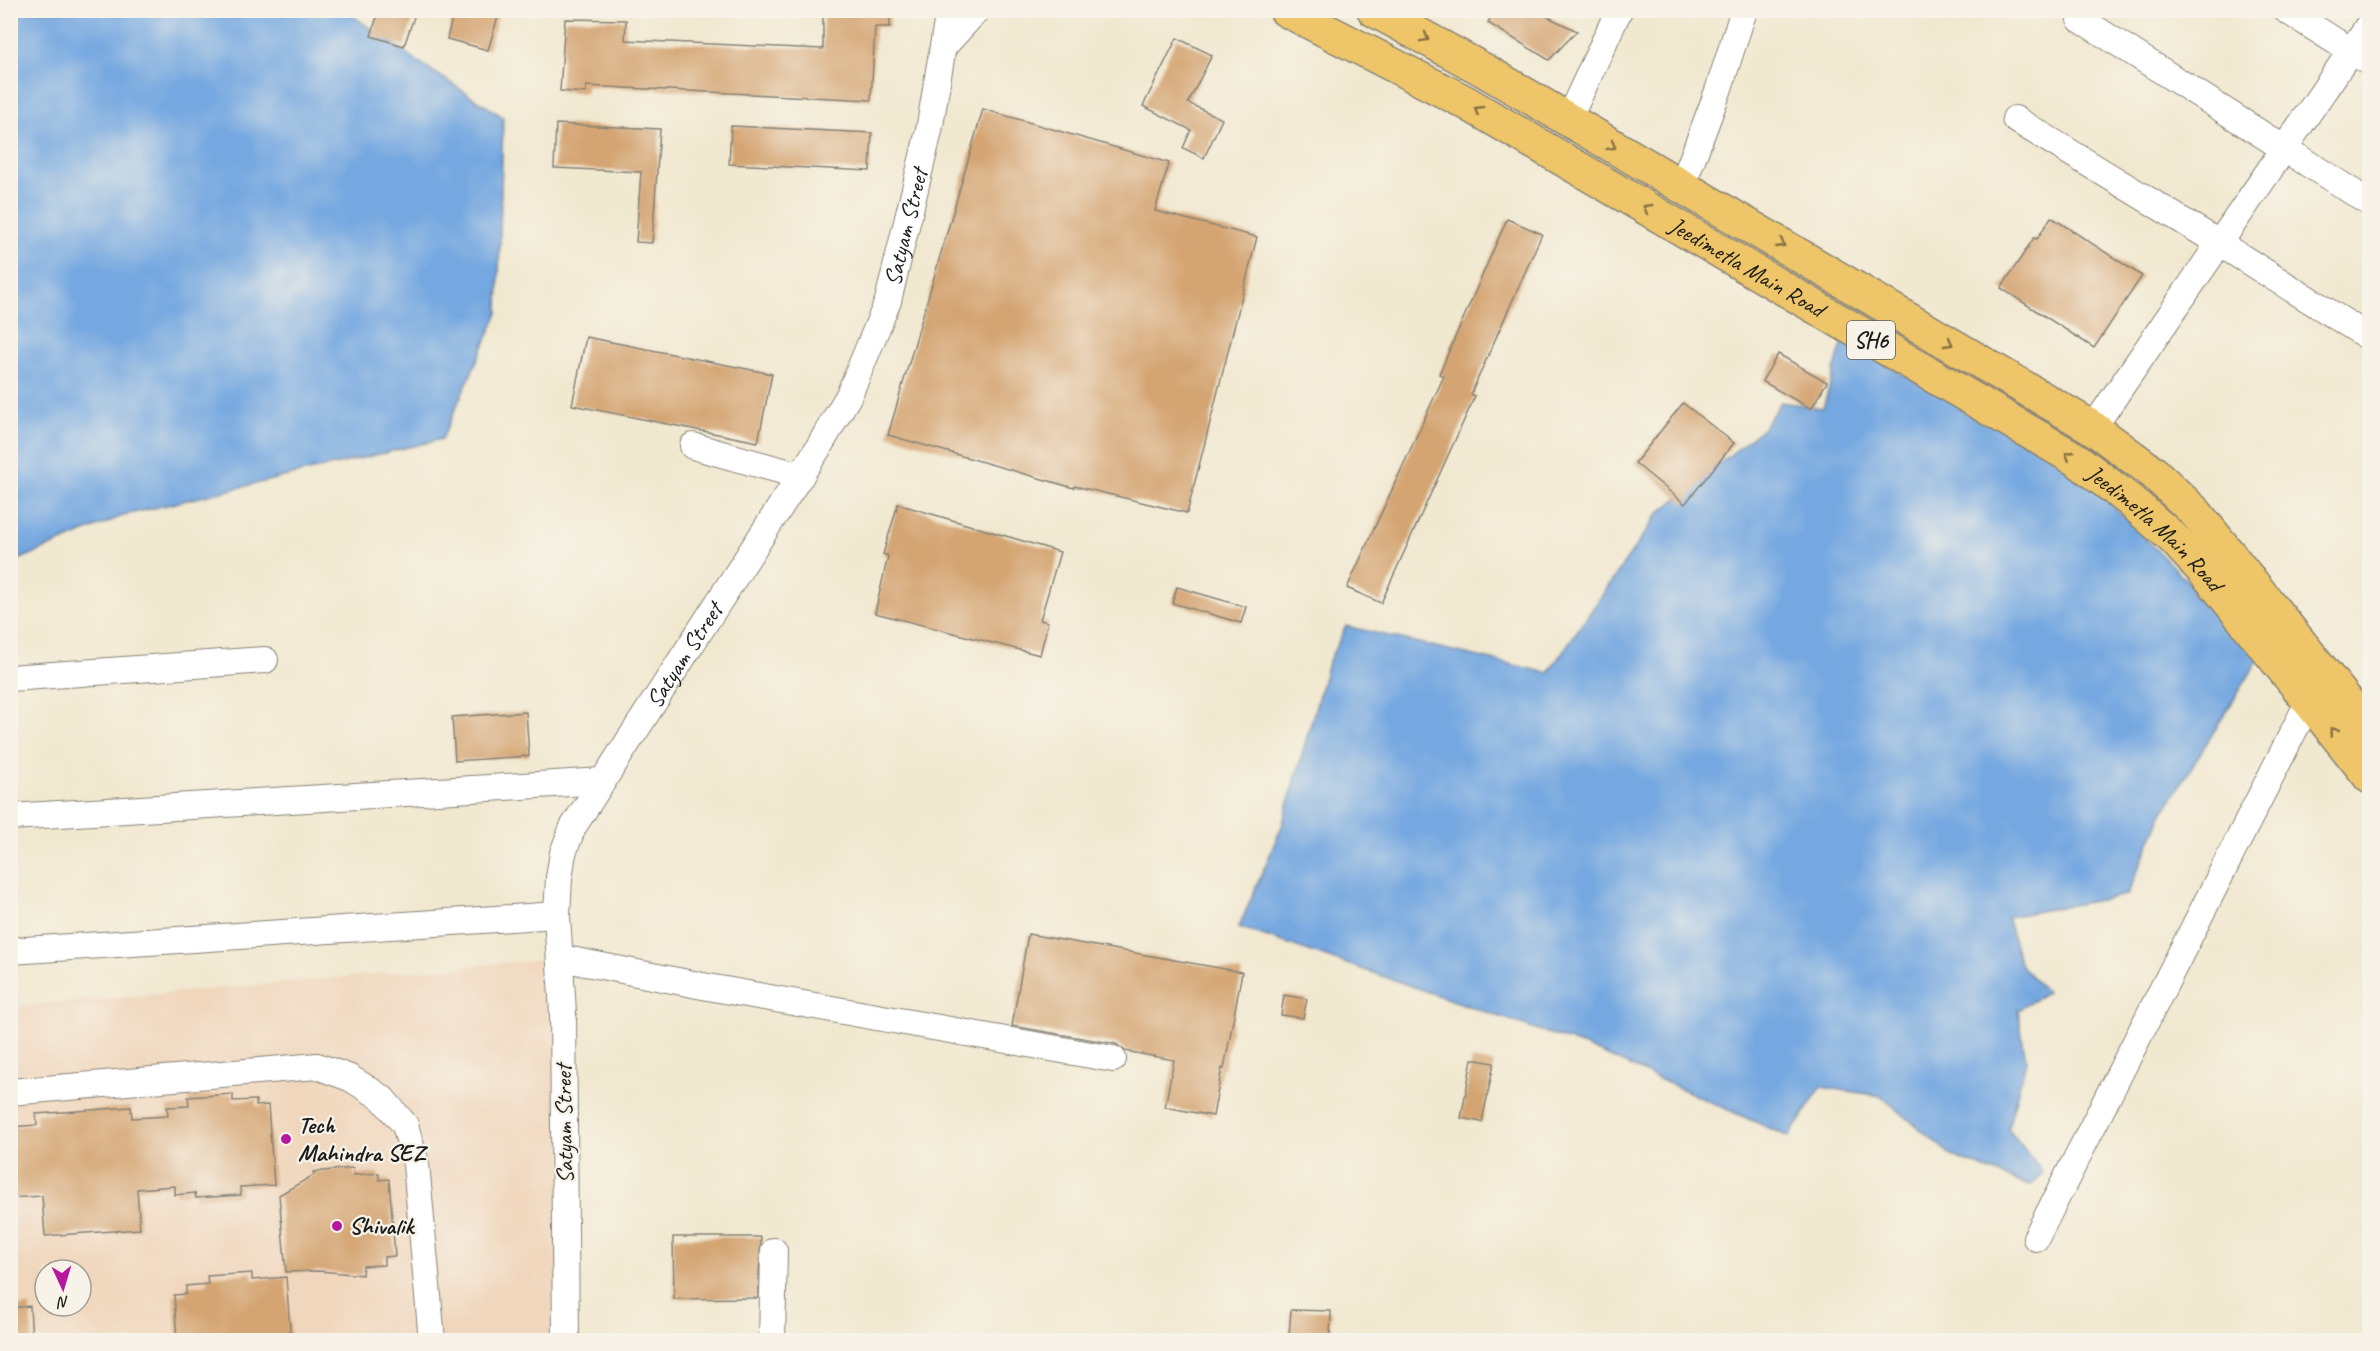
<svg xmlns="http://www.w3.org/2000/svg" width="2380" height="1351" font-family="Caveat,sans-serif">
	<style>
		.built { fill: #f0d6bc; fill-rule: evenodd }
		.water { fill: #74a7e0; stroke: #48627e; stroke-width: 1.5 }
		.building { fill: #d4a472 }
		.lines { fill: none; stroke-linecap: round; stroke-linejoin: round }
		.minor-casing { stroke: #868276; stroke-width: 28 }
		.major-casing { stroke: #868276; stroke-width: 36 }
		.minor { stroke: #fff; stroke-width: 26 }
		.major { stroke: #eec569; stroke-width: 33 }
		.oneway { stroke: #857042 }
		.poi-dot { fill: #b5179e; stroke: #f7f3e8; stroke-width: 2 }
		.labels { text-anchor: middle; stroke-width: 4.5; stroke-linejoin: round; paint-order: stroke }
		.shield { fill: #f7f3e8; stroke: #5e5c59; stroke-width: 1.5 }
		.shield-label { font-size: 22px; font-weight: bold; fill: #1c1c1c }
		.street-label { font-size: 24px; fill: #1c1c1c; stroke: #f7f3e8 }
		.poi-label { font-size: 24px; font-weight: bold; fill: #1c1c1c; stroke: #f7f3e8; text-anchor: start }
	</style>
	<rect width="100%" height="100%" fill="#f7f3e8"/>
	<filter id="ink" filterUnits="userSpaceOnUse"><feTurbulence type="fractalNoise" baseFrequency=".0167" numOctaves="2"/><feDisplacementMap in="SourceGraphic" scale="12" xChannelSelector="R" yChannelSelector="G"/><feConvolveMatrix kernelMatrix="1 2 1 2 8 2 1 2 1" color-interpolation-filters="sRGB"/></filter>
	<filter id="wash" filterUnits="userSpaceOnUse"><feTurbulence type="fractalNoise" baseFrequency=".008" numOctaves="4" result="noise"/><feDisplacementMap in="SourceGraphic" scale="24" xChannelSelector="R" yChannelSelector="G"/><feGaussianBlur stdDeviation="1.35" result="paint"/><feColorMatrix in="noise" values="0 0 0 0 0 0 0 0 0 0 0 0 0 0 0 0 0 1.4 0 .05"/><feComposite in="paint" operator="in"/></filter>
	<g filter="url(#wash)">
		<rect width="100%" height="100%" fill="#f1e8d0"/>
		<path class="built" d="M561,958L563,1340H11V1007ZM45,1270H81V1306H45Z"/>
		<g class="water">
			<polygon points="11,11 346,11 420,63 503,117 498,313 442,439 125,515 11,563"/>
			<polygon points="1843,341 2081,473 2261,656 2163,813 2127,895 2007,917 2021,966 2047,992 2018,1010 2026,1061 2008,1128 2043,1173 2030,1186 1952,1156 1881,1096 1821,1087 1789,1137 1585,1046 1239,927 1282,826 1328,663 1346,626 1548,673 1659,513 1763,428 1781,402 1823,408"/>
		</g>
		<g id="blocks">
			<g class="building">
				<polygon points="379,10 404,10 415,14 404,46 371,36"/>
				<polygon points="454,10 500,10 488,50 447,39"/>
				<polygon points="823,10 890,10 890,27 875,27 871,100 586,86 586,93 560,91 565,19 626,20 625,40 823,49"/>
				<polygon points="1494,10 1534,10 1577,31 1549,60 1488,23"/>
				<polygon points="1177,38 1212,55 1188,103 1222,119 1204,158 1183,148 1191,130 1143,106"/>
				<polygon points="983,109 1169,163 1155,211 1257,237 1187,513 1075,486 1074,488 888,435"/>
				<polygon points="556,124 660,129 652,243 636,242 641,172 554,168"/>
				<polygon points="731,126 872,133 870,171 729,164"/>
				<polygon points="2051,217 2142,276 2094,348 2001,288 2034,238 2037,239"/>
				<polygon points="1507,219 1542,234 1471,394 1475,396 1381,603 1347,588 1444,376 1439,374"/>
				<polygon points="586,337 772,374 758,442 572,405"/>
				<polygon points="1778,354 1827,382 1811,409 1762,381"/>
				<polygon points="1683,403 1734,443 1685,504 1635,463"/>
				<polygon points="898,504 1060,552 1040,620 1048,622 1040,655 875,613 888,556 883,554"/>
				<polygon points="1177,587 1246,607 1241,623 1172,603"/>
				<polygon points="526,712 529,756 455,761 452,717"/>
				<polygon points="1028,934 1242,972 1224,1069 1222,1068 1213,1116 1165,1107 1174,1060 1125,1051 1116,1044 1012,1026"/>
				<polygon points="1284,995 1307,999 1303,1018 1281,1015"/>
				<polygon points="1472,1059 1494,1063 1482,1122 1461,1118"/>
				<polygon points="233,1094 233,1101 256,1100 256,1106 268,1105 274,1185 240,1187 241,1195 196,1198 195,1193 175,1195 175,1186 137,1189 140,1229 45,1236 42,1196 10,1198 10,1127 37,1125 36,1114 131,1107 132,1118 168,1116 167,1107 189,1106 188,1097"/>
				<polygon points="353,1168 354,1175 379,1173 379,1180 389,1179 395,1256 384,1257 384,1265 363,1266 362,1275 319,1271 286,1272 279,1195 314,1175 313,1172"/>
				<polygon points="673,1237 761,1237 758,1298 674,1299"/>
				<polygon points="252,1273 252,1280 286,1277 291,1341 177,1341 174,1295 186,1294 186,1286 208,1284 207,1276"/>
				<polygon points="30,1306 32,1341 10,1341 10,1308"/>
				<polygon points="1291,1310 1331,1311 1330,1337 1289,1335"/>
			</g>
		</g>
	</g>
	<g filter="url(#ink)">
		<use href="#blocks" fill-opacity="0" stroke="#868276" stroke-width="1.5"/>
		<g class="lines">
			<defs>
				<g id="minor">
					<polyline points="2286,10 2370,63"/>
					<polyline points="2080,19 2370,203"/>
					<polyline points="945,45 977,10"/>
					<polyline points="2015,119 2219,243 2370,338"/>
					<polyline points="1568,120 1619,10"/>
					<polyline points="1682,186 1718,91 1744,10"/>
					<polyline points="2093,428 2370,23"/>
					<polyline points="693,446 801,476"/>
					<polyline points="10,678 265,660"/>
					<polyline points="10,817 603,781"/>
					<polyline points="10,951 557,915"/>
					<polyline points="561,958 708,987 1113,1059"/>
					<polyline points="10,1092 317,1066 350,1078 382,1098 405,1125 416,1164 432,1340"/>
					<polyline points="2036,1238 2309,701"/>
					<path id="s1" d="M566,1340L563,1013L557,915L559,878L563,853L573,827L817,450L849,395L888,301L929,131L949,10"/>
					<polyline points="772,1340 774,1251"/>
				</g>
				<g id="major">
					<path id="s2" d="M1286,10L1465,102L2077,460L2132,502L2174,539L2211,579L2370,777"/>
					<polyline points="1374,10 1482,69 2093,428 2154,473 2196,513 2370,730"/>
				</g>
			</defs>
			<use href="#minor" class="minor-casing"/>
			<use href="#major" class="major-casing"/>
			<use href="#minor" class="minor"/>
			<use href="#major" class="major"/>
		</g>
		<defs><path id="oneway-chevron" d="M-2-3.5L2.5 0L-2 3.5" fill="none" stroke-width="1.6" stroke-linecap="round" stroke-linejoin="round" transform="scale(1.5)"/></defs>
		<g class="oneway">
			<use href="#oneway-chevron" transform="translate(1425 38) rotate(29)"/>
			<use href="#oneway-chevron" transform="translate(1478 110) rotate(-150)"/>
			<use href="#oneway-chevron" transform="translate(1612 146) rotate(30)"/>
			<use href="#oneway-chevron" transform="translate(1647 208) rotate(-150)"/>
			<use href="#oneway-chevron" transform="translate(1781 244) rotate(30)"/>
			<use href="#oneway-chevron" transform="translate(1949 343) rotate(30)"/>
			<use href="#oneway-chevron" transform="translate(2069 455) rotate(-149)"/>
			<use href="#oneway-chevron" transform="translate(2333 731) rotate(-129)"/>
		</g>
	</g>
	<g class="poi-dot">
		<circle cx="286" cy="1139" r="6"/>
		<circle cx="337" cy="1226" r="6"/>
	</g>
	<g class="labels">
		<rect class="shield" x="1847" y="321" width="48" height="38" rx="4.5"/>
		<g class="shield-label">
			<text x="1871" y="348">SH6</text>
		</g>
		<g class="street-label">
			<text dy="8" stroke="none"><textPath href="#s1" startOffset="1206">Satyam Street</textPath></text>
			<text dy="8" stroke="none"><textPath href="#s2" startOffset="528">Jeedimetla Main Road</textPath></text>
			<text dy="8" stroke="none"><textPath href="#s2" startOffset="1014">Jeedimetla Main Road</textPath></text>
			<text dy="8" stroke="none"><textPath href="#s1" startOffset="720">Satyam Street</textPath></text>
			<text transform="translate(564 1124) rotate(-91)" y="8">Satyam Street</text>
		</g>
		<g class="poi-label">
			<text x="298" y="1133">Tech<tspan x="298" dy="28">Mahindra SEZ</tspan></text>
			<text x="349" y="1234">Shivalik</text>
		</g>
	</g>
	<rect width="2380" height="1351" fill="none" stroke="#f7f3e8" stroke-width="36"/>
	<g transform="translate(63 1288) rotate(176)"><circle r="28" fill="#f7f3e8" stroke="#9f9d96" stroke-width="1.5"/>
	<path d="M0-4.5L10 22L0 15L-10 22Z" fill="#b5179e"/>
	<text y="-9" font-size="16" font-weight="bold" text-anchor="middle" fill="#1c1c1c">N</text>
	</g>
</svg>
